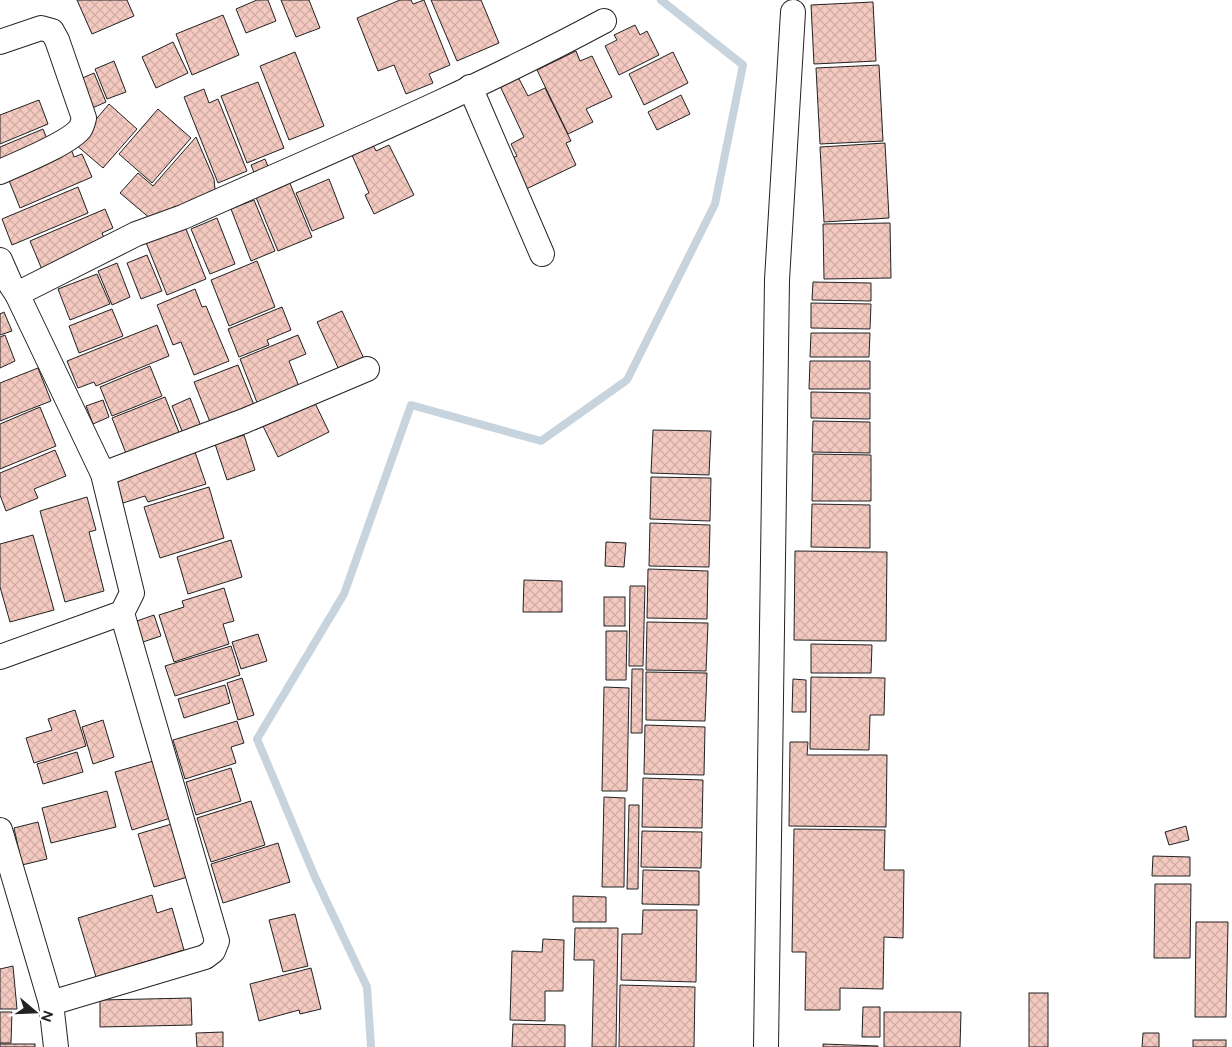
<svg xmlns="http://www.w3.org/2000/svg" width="1232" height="1047" font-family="Figtree,sans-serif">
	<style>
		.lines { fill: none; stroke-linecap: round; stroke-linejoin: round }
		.stream { stroke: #c7d3dd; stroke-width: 8 }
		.building { fill: url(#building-cross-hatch); stroke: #222 }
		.minor-casing { stroke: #222; stroke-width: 26 }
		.minor { stroke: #fff; stroke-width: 24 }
	</style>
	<defs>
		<pattern id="building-cross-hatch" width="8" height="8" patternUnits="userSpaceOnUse" patternTransform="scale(1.25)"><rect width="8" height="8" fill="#f3c9c0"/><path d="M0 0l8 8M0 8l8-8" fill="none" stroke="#d0aca5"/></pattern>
	</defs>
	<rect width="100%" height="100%" fill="#fff"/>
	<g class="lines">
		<polyline class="stream" points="371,1047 367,987 315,877 257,739 344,594 411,405 541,441 627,380 715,204 743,65 661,0"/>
	</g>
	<g class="building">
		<polygon points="77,0 127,0 134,16 92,34"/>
		<polygon points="257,0 268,0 276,21 246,33 236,9"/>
		<polygon points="281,0 309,0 320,28 296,37"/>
		<polygon points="400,0 411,0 413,4 424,0 450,65 429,74 433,83 406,94 394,65 378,71 357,18"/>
		<polygon points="431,0 481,0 499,43 457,61"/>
		<polygon points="873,2 876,61 814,64 811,5"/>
		<polygon points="223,15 239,55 192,75 176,34"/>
		<polygon points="635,25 640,35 647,31 659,55 619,75 605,46 617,40 614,35"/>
		<polygon points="173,42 188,73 156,88 142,57"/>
		<polygon points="576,51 580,61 592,56 612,97 586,109 593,122 568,134 537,70"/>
		<polygon points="295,52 324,126 289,140 260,66"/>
		<polygon points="673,52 688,83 644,105 629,74"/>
		<polygon points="114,61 126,92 107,99 95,69"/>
		<polygon points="879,65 883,141 820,144 816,68"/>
		<polygon points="94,73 106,102 90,109 78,80"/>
		<polygon points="518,77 528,96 545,88 571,141 566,143 576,165 520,192 506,161 517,156 511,144 524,137 500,86"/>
		<polygon points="258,82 284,148 247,163 221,96"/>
		<polygon points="204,89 209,103 218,99 247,171 218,183 184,97"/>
		<polygon points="681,95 690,114 657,130 648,112"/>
		<polygon points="39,100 48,124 0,144 0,115"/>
		<polygon points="109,104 137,129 103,168 75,144"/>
		<polygon points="158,109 191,138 152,183 119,154"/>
		<polygon points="43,129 50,146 0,167 0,147"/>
		<polygon points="196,137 214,179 216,199 184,213 175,206 158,225 120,193 138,173 153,186"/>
		<polygon points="372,143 376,151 389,145 414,195 374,214 365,195 369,193 351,153"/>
		<polygon points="885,143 889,218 824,222 820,147"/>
		<polygon points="70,146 74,157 82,154 92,177 20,208 6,173"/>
		<polygon points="265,159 269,169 255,175 251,165"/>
		<polygon points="329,179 344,218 312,231 296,193"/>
		<polygon points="289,181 312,237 278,251 255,195"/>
		<polygon points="78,187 88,213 12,245 2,219"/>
		<polygon points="254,200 275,251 251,261 231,209"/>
		<polygon points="105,209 113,228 102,233 107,245 43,272 30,241"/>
		<polygon points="217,218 235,264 210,274 191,229"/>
		<polygon points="890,223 891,278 824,279 823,224"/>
		<polygon points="184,224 206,279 167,295 145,240"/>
		<polygon points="147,255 162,291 141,299 127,263"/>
		<polygon points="257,261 275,307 229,326 211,280"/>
		<polygon points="117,263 130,297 112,305 98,271"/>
		<polygon points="97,274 110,304 70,320 58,289"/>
		<polygon points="813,282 871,283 871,301 812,300"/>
		<polygon points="195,289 202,307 206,306 229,361 194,375 181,342 173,345 157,305"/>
		<polygon points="811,303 871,304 870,329 811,328"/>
		<polygon points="282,307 291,330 267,340 269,345 239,357 228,329"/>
		<polygon points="112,309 123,336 79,353 69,326"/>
		<polygon points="342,311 365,361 340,372 317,322"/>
		<polygon points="4,312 12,331 0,335 0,313 0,314"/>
		<polygon points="157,325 169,356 96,386 94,382 78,388 67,361"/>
		<polygon points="811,333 870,333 869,357 810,357"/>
		<polygon points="5,335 15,361 0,368 0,337"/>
		<polygon points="298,335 306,354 289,361 300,389 258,405 240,359"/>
		<polygon points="810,361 870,361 870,389 809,389"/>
		<polygon points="238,365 256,410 212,427 194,382"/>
		<polygon points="150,366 162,396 112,416 100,387"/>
		<polygon points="38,368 51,401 0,421 0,383"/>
		<polygon points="811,392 870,393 870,419 811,418"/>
		<polygon points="165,397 182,440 129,461 112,418"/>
		<polygon points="190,398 202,429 184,436 172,406"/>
		<polygon points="313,399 329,432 278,457 262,424"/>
		<polygon points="103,400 109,417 93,424 86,406"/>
		<polygon points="40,407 56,446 0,469 0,424"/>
		<polygon points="813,421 870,422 870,453 812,452"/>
		<polygon points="653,430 711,431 709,475 651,473"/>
		<polygon points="244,435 255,470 227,480 215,444"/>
		<polygon points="55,450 66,476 34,489 38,498 6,511 0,495 0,473"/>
		<polygon points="195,452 206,484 148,502 145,496 123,503 115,477"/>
		<polygon points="813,454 871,455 871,501 812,501"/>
		<polygon points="651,477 711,478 710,521 650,519"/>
		<polygon points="209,487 224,538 160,558 144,507"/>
		<polygon points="87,497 96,530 89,532 104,591 65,602 40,511"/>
		<polygon points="812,504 870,505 870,548 811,547"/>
		<polygon points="650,523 710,525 709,567 649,566"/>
		<polygon points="33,535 54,610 10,622 0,587 0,544"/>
		<polygon points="231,540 242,577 188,594 177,557"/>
		<polygon points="606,542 626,543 624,567 605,566"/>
		<polygon points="795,551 887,552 886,641 794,640"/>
		<polygon points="648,569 708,571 707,619 647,618"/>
		<polygon points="524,580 562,581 562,612 523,612"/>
		<polygon points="630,586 645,586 643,666 629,666"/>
		<polygon points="224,588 234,621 223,624 229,644 174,662 159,615 184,607 182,601"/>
		<rect x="604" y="597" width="21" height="29"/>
		<polygon points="154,615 161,636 140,643 134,622"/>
		<polygon points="647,622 708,623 706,671 646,670"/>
		<polygon points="606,631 627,631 626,680 606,680"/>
		<polygon points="258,634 267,661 241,669 232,642"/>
		<polygon points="811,644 872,645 871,673 811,673"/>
		<polygon points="231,646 240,675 175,696 165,666"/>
		<polygon points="632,669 643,669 642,733 631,733"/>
		<polygon points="646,672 707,673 705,721 646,720"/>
		<polygon points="811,677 885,678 884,715 870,715 869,750 810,749"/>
		<polygon points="242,678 254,715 238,720 227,683"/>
		<polygon points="793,679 806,680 806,712 792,712"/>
		<polygon points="225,685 230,703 184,718 178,699"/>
		<polygon points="604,687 629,688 627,791 602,791"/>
		<polygon points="75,710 86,746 34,763 26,738 52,730 48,719"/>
		<polygon points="103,720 114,757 93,764 82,727"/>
		<polygon points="237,721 244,743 231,747 236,763 185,779 173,740"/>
		<polygon points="645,725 705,727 704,775 644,774"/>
		<polygon points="790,742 808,742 807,755 887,755 886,827 789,826"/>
		<polygon points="77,752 83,772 43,784 37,764"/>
		<polygon points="160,759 177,816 132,830 115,772"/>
		<polygon points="231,768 241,801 196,815 186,782"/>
		<polygon points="643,778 703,780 702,828 642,827"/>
		<polygon points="107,791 116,827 51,843 42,808"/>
		<polygon points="604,797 625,798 624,887 602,887"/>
		<polygon points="251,801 265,845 211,862 197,818"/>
		<polygon points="629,805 639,805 638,889 627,889"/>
		<polygon points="38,822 47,859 22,865 14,828"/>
		<polygon points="175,823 191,876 154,887 138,834"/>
		<polygon points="1186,826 1189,840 1169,845 1165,832"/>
		<polygon points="794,829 885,830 884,870 904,870 903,938 884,937 883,989 840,988 840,1010 805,1010 806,952 792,952"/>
		<polygon points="642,831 702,832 701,868 641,867"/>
		<polygon points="278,843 290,882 223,903 211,864"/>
		<polygon points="1153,856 1190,857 1190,876 1152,876"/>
		<polygon points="643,870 699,871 699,905 642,904"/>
		<polygon points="1155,884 1191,884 1190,958 1154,958"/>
		<polygon points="152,895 157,913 172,908 184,950 96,977 78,918"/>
		<polygon points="573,896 606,897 606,922 573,922"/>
		<polygon points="643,910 697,910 696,982 621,980 622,934 642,934"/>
		<polygon points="295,914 308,966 283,972 269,920"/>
		<polygon points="1196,922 1228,922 1226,1017 1195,1017"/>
		<polygon points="575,928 618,928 616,1047 592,1047 594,960 574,960"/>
		<polygon points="543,939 564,940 563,991 545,991 545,1021 510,1020 512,951 542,952"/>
		<polygon points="13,966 17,1009 0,1009 0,969"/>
		<polygon points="311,968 321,1009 300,1014 299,1010 259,1021 250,984"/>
		<polygon points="620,985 695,987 694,1047 619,1047"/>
		<rect x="1029" y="993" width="19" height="54"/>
		<polygon points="191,998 192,1025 100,1027 100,1000"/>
		<polygon points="863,1007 880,1007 880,1037 862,1037"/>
		<polygon points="0,1012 12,1012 11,1043 0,1043"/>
		<polygon points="884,1012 961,1012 960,1047 884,1047"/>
		<polygon points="513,1024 565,1025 565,1047 512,1047"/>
		<polygon points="223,1032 223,1047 197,1047 196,1033"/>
		<polygon points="1143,1033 1159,1033 1159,1047 1142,1047"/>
		<rect x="1193" y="1040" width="33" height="7"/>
		<rect x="0" y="1044" width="35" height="3"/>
		<polygon points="823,1044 878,1046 878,1047 823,1047"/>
	</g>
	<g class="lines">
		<defs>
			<g id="minor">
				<path d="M0,42L41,28L52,31L57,40L84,118C83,122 82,126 80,129C68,144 19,163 0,172"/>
				<polyline points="470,87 542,254"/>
				<polyline points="0,260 11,285 17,294 103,474 132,593 122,613 0,657"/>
				<path d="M17,294L136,234L183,217C324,154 468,94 604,21"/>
				<polyline points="103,474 244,421 367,369"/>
				<polyline points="0,830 51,1003 56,1047"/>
				<polyline points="51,1003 205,957 213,951 217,941 122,613"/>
				<polyline points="766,1047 777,280 793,12"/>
			</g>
		</defs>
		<use href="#minor" class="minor-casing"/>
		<use href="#minor" class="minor"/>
	</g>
	<g transform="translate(35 1012) rotate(109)" stroke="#ffffff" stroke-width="4" paint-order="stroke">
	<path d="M0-4L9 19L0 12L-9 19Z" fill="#222222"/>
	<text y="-8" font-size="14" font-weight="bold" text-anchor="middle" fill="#222222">N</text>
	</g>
</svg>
